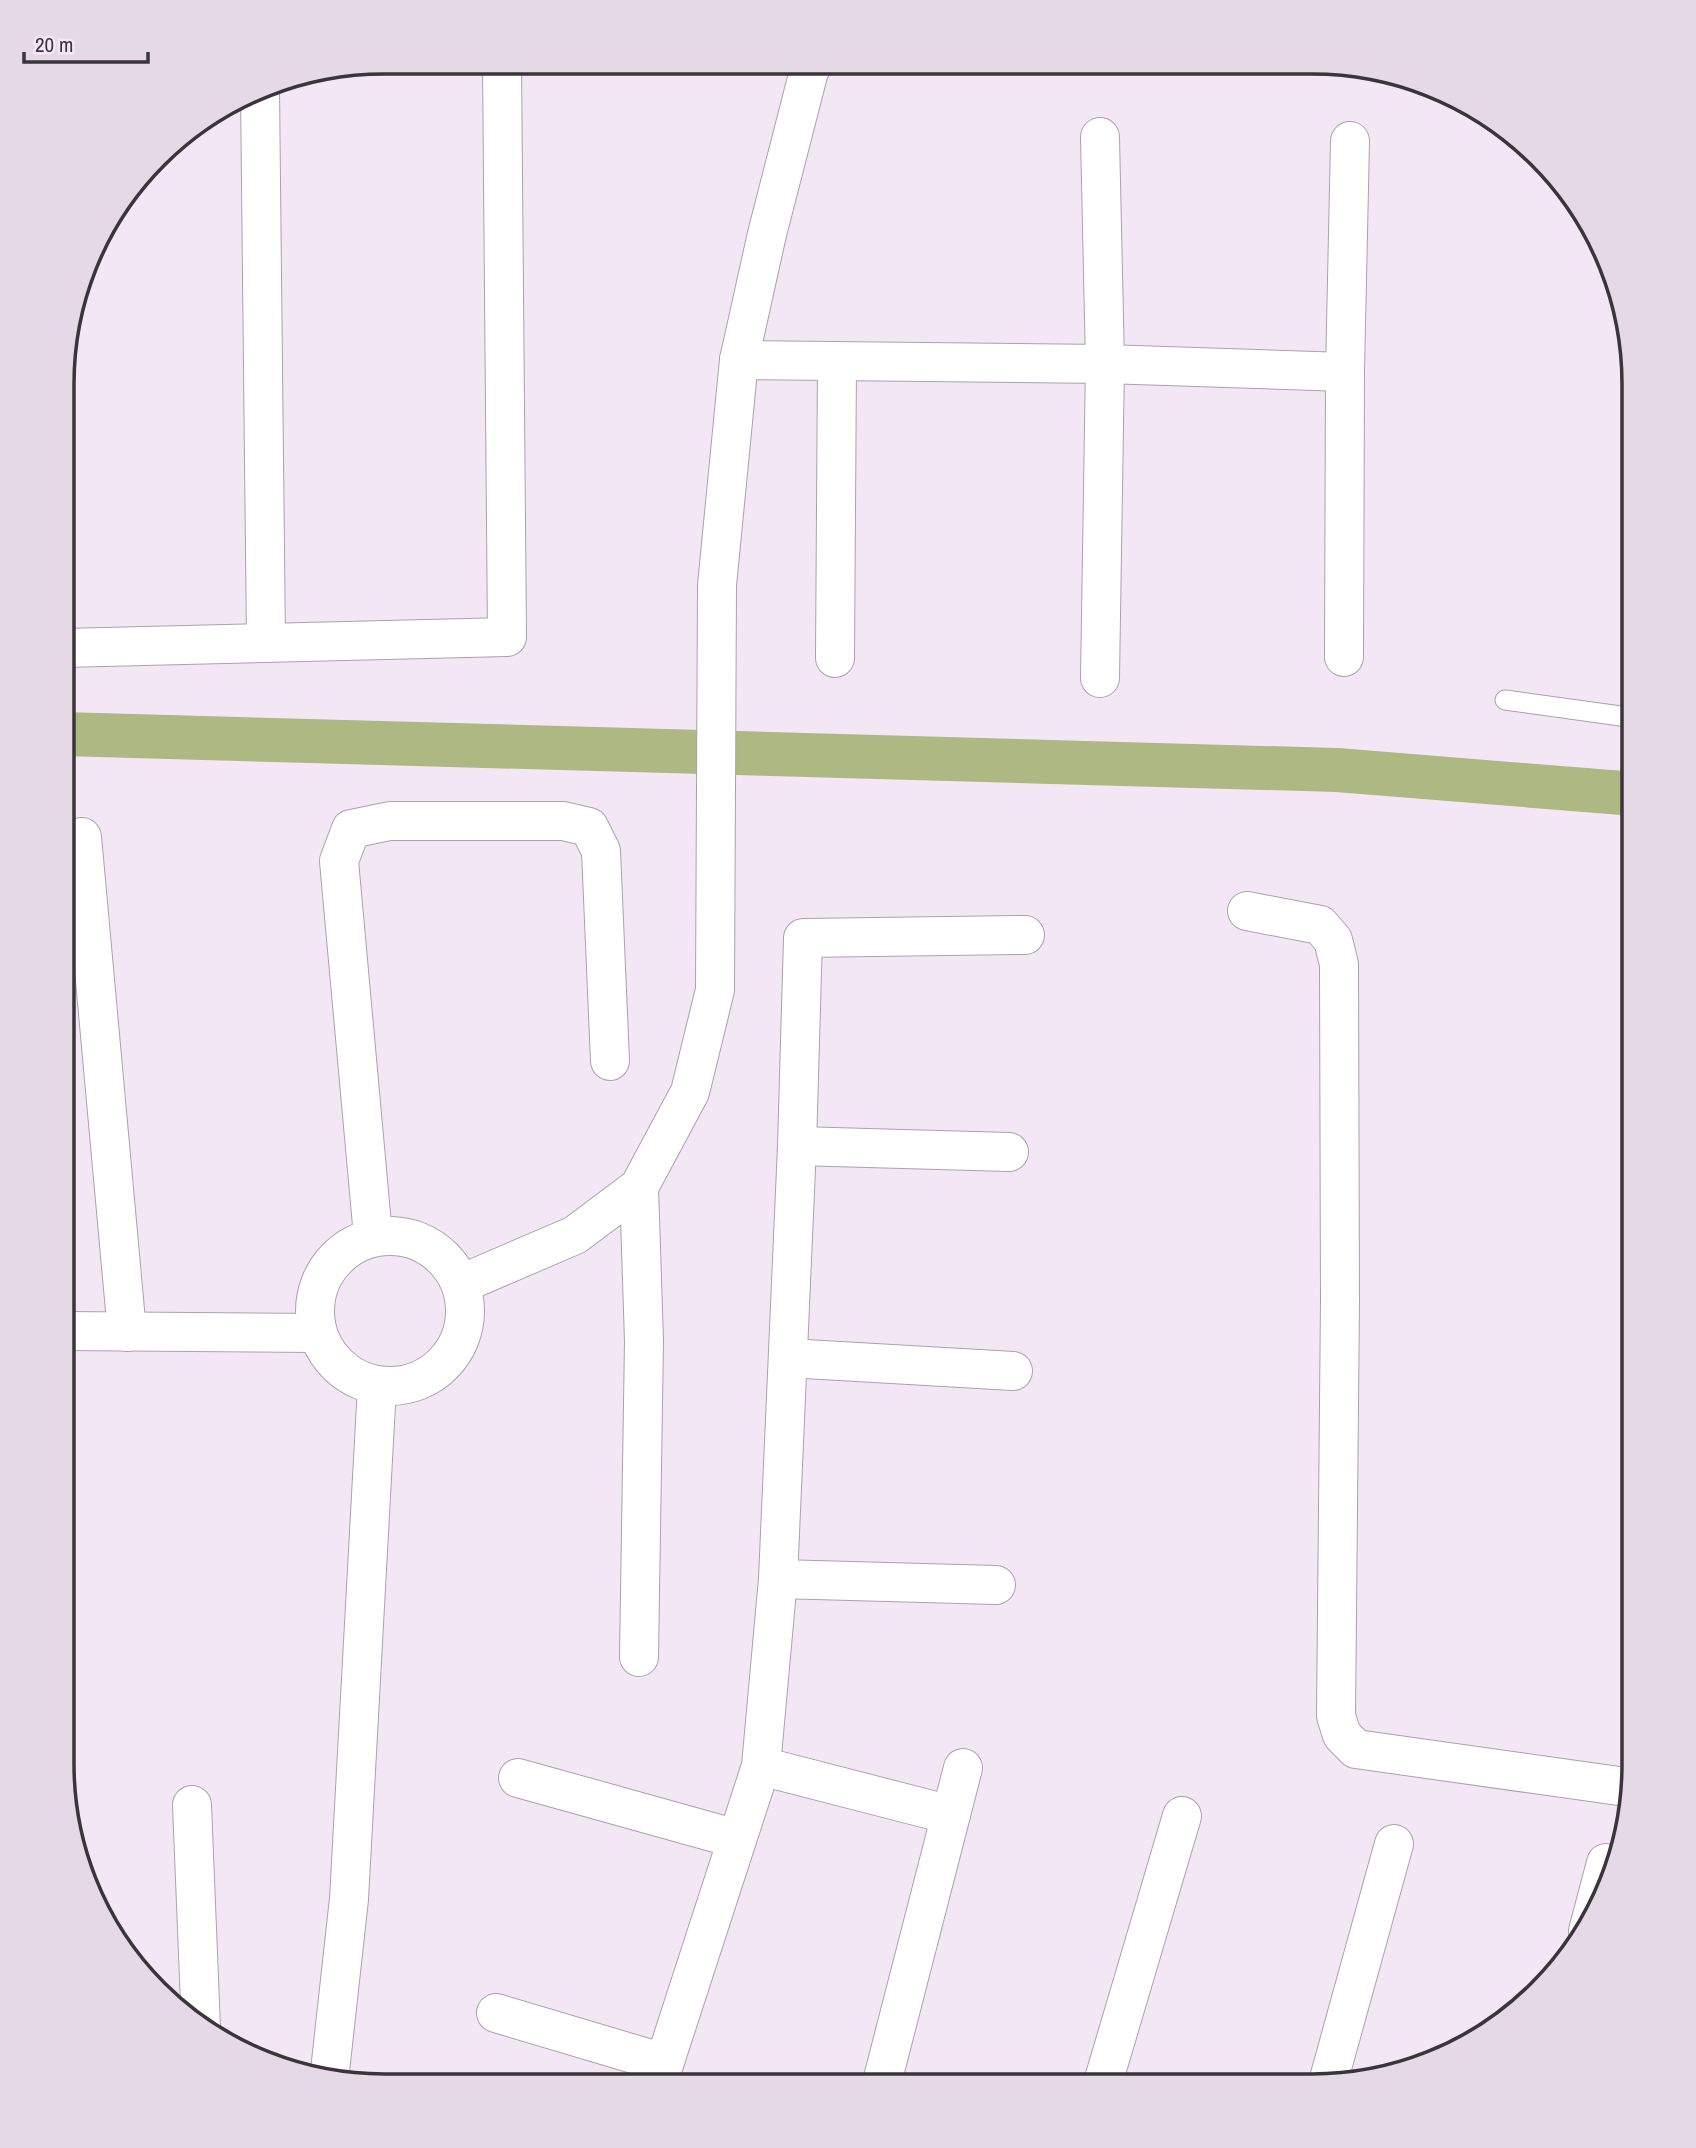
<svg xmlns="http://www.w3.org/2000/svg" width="1696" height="2148" font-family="'Archivo Narrow',sans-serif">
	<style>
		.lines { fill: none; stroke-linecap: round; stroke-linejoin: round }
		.canal { stroke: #adb883; stroke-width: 44 }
		.lane-casing { stroke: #ada0ad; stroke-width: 21 }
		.street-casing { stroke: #ada0ad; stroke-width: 40 }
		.lane { stroke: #fff; stroke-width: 19 }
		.street { stroke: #fff; stroke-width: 38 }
		.rim { fill: none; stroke: #3a353a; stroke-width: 3.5 }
	</style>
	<rect width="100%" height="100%" fill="#f4e7f5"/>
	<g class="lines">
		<polyline class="canal" points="63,734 1337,770 1635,794"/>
		<defs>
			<polyline id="lane" points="1505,700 1635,718"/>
			<g id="street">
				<polyline points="260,90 266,643"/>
				<polyline points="1100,137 1105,364 1100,678"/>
				<polyline points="739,360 767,234 809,71 814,62"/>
				<polyline points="63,648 507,637 502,62"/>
				<polyline points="1344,657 1345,372 1350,141"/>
				<polyline points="835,658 837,361"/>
				<polyline points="82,837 127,1332"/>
				<polyline points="1247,911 1320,925 1333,940 1339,964 1340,1301 1336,1716 1342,1735 1356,1749 1633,1788"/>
				<polyline points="797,1146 1009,1152"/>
				<circle cx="390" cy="1311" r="75"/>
				<polyline points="373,1236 339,861 351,829 390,821 563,821 589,827 601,851 610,1061"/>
				<polyline points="461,1284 575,1235 639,1187 690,1092 715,990 717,585 739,360 1105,364 1345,372"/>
				<polyline points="62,1331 317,1333"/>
				<polyline points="788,1358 1013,1371"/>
				<polyline points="778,1579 996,1585"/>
				<polyline points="639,1657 644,1341 639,1187"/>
				<polyline points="761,1766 951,1815"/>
				<polyline points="518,1778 737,1839"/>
				<polyline points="192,1805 201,2028"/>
				<polyline points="1588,1931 1606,1863"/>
				<polyline points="496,2013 664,2063"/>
				<polyline points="329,2080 349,1899 377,1386"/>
				<polyline points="657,2086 761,1766 778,1579 797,1146 803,938 1025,935"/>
				<polyline points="881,2086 963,1768"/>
				<polyline points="1102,2086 1182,1816"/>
				<polyline points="1327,2086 1394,1844"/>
			</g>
		</defs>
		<use href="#lane" class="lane-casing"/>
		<use href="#street" class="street-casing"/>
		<use href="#lane" class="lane"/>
		<use href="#street" class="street"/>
	</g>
	<path d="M0 0H1696V2148H0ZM384 74H1312A310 310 0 0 1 1622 384V1764A310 310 0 0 1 1312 2074H384A310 310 0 0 1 74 1764V384A310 310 0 0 1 384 74Z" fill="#e5d9e6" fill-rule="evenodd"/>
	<path class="rim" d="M384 74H1312A310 310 0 0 1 1622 384V1764A310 310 0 0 1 1312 2074H384A310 310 0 0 1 74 1764V384A310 310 0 0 1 384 74Z"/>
	<path d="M24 52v10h124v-10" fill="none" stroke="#3a353a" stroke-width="3.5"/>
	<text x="35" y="52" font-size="21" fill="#3a353a" stroke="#f4e7f5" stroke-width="5" paint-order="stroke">20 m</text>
</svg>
